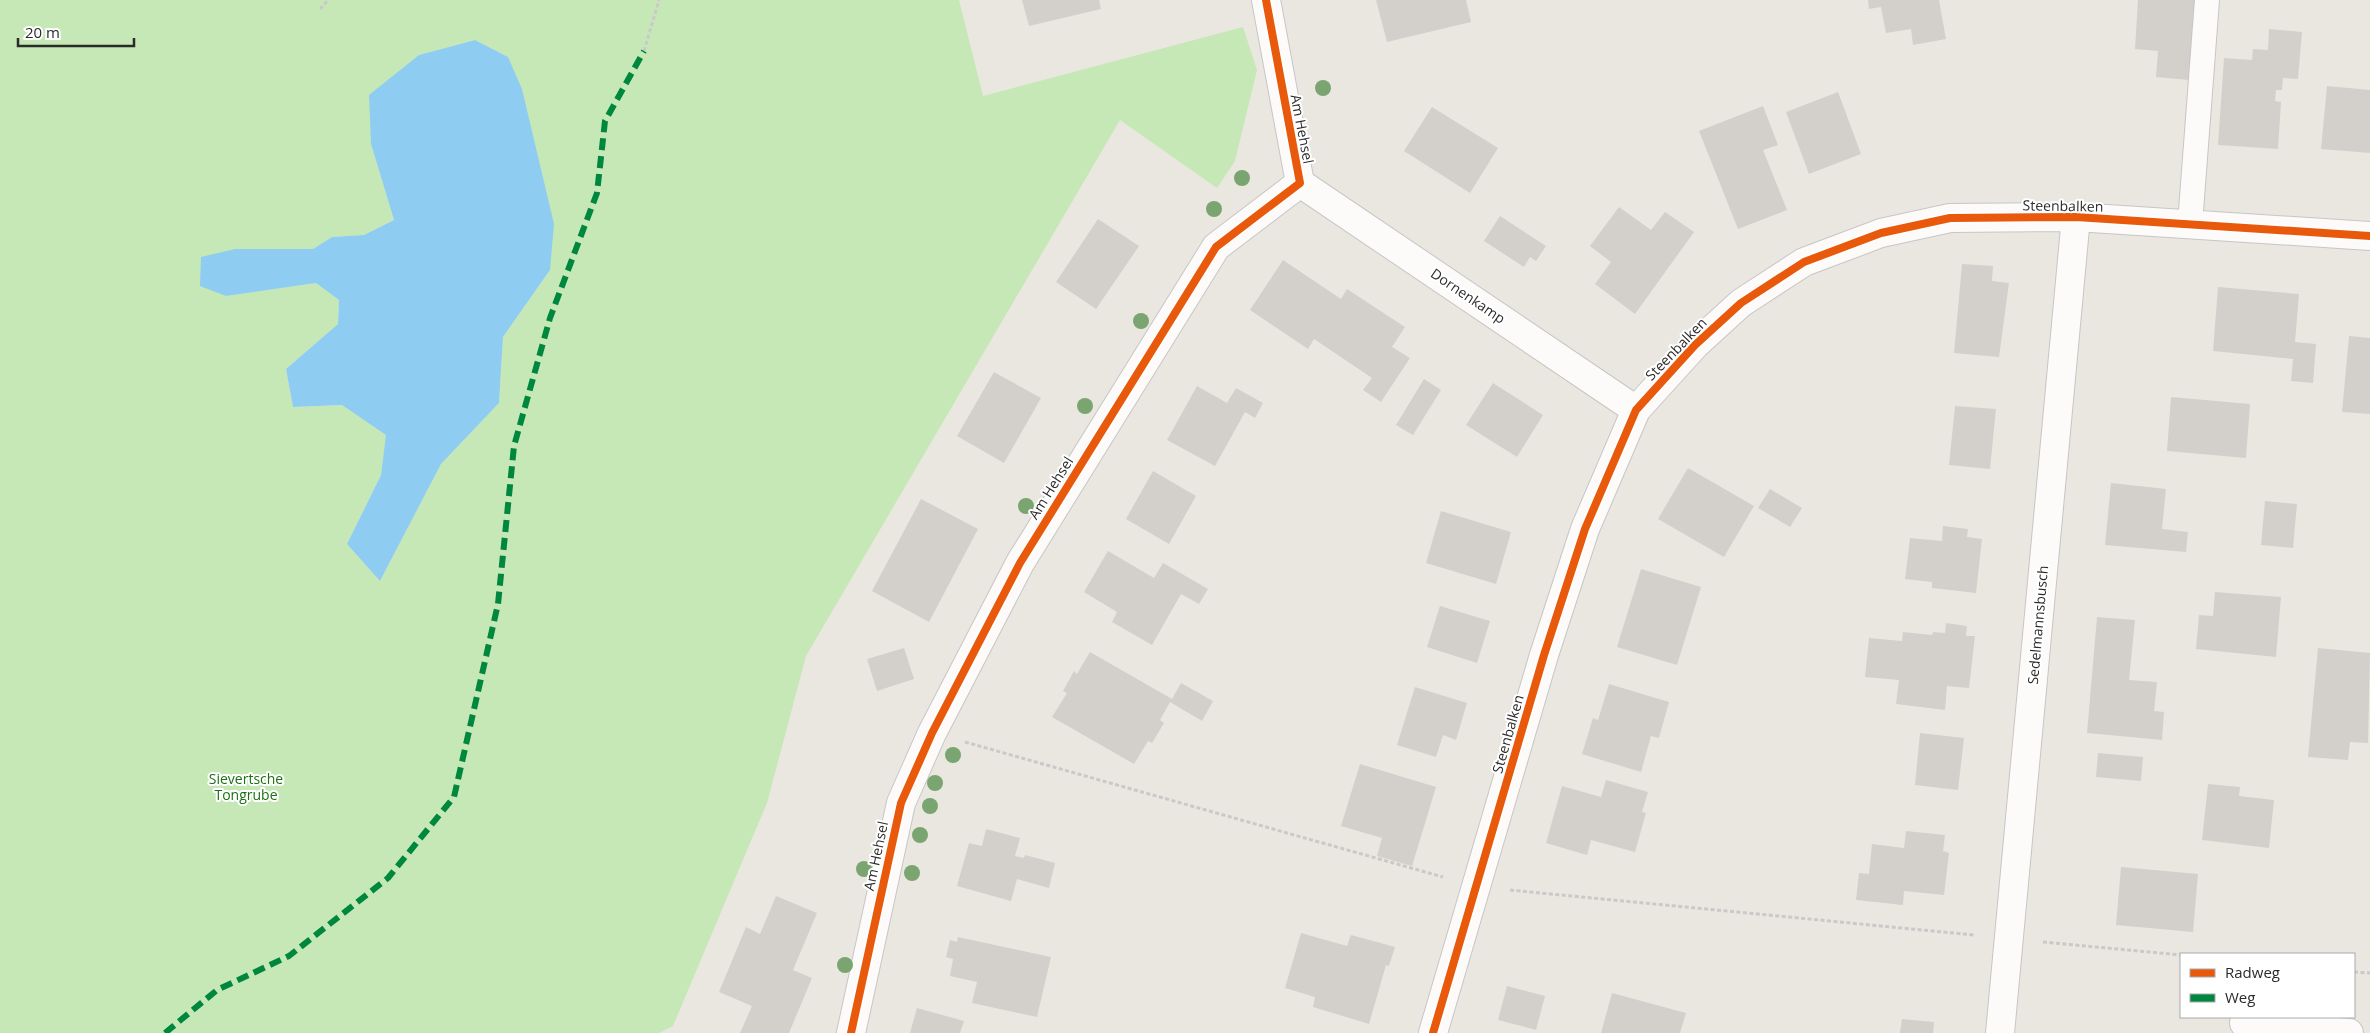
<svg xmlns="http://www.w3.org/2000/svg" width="2370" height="1033" font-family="'Open Sans',sans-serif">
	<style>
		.green { fill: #c6e8b6; fill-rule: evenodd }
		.water { fill: #8ecdf1 }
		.building { fill: #d3d0cb }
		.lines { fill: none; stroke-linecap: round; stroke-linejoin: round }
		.service-casing { stroke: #c7c6c6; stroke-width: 26 }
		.minor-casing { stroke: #c7c6c6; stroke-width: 30 }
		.path { stroke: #cac9c8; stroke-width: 3; stroke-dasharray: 4 2.5; stroke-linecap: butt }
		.service { stroke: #fcfbfa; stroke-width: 24 }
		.minor { stroke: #fcfbfa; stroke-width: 28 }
		.quiet { stroke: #00873e; stroke-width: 6; stroke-dasharray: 12 6; stroke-linecap: butt }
		.cycleway-casing { stroke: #fff; stroke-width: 11 }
		.cycleway { stroke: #e8590c; stroke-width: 8 }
		.tree { fill: #7aa570 }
		.labels { text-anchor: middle; stroke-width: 4; stroke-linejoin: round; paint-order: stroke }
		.street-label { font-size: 14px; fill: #2b2b2b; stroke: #fff }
		.park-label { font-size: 14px; fill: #1e6f14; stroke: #fff }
	</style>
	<rect width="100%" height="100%" fill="#eae7e0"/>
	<path class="green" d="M0,0H959L983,96L1243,27L1257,70L1235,161L1217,188L1120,120L806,656L767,803L673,1026L659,1033H0ZM475,40L508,57L550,270L503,337L499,403L441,464L380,581L347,544L381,475L387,435L342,405L293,407L286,369L338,324L339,300L316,283L226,296L235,249H313L332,237L364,235L394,220L371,144L419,55Z"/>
	<polygon class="water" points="475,40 508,57 522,89 554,224 550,270 503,337 499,403 441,464 380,581 347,544 381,475 386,435 342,405 293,407 286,369 338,324 339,300 316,283 226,296 200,286 201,257 235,249 313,249 332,237 364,235 394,220 371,144 369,95 419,55"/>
	<g class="building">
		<polygon points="1022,0 1099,0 1101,9 1029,26"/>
		<polygon points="1376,0 1466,0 1471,22 1387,42"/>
		<polygon points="1868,0 1939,0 1946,39 1913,45 1911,29 1886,33 1881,7 1869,9"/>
		<polygon points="2138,0 2195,0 2189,80 2156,77 2158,51 2135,49"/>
		<polygon points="2269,29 2302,32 2298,79 2283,78 2282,90 2276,90 2275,101 2281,102 2278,149 2218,145 2224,58 2252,60 2253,49 2268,50"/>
		<polygon points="2327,86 2370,90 2370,153 2321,149"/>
		<polygon points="1838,92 1861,154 1809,174 1786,112"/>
		<polygon points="1763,106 1778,145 1763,150 1787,210 1738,229 1699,131"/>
		<polygon points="1432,107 1498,148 1470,193 1404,151"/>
		<polygon points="1619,207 1651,230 1665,212 1694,232 1635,314 1595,284 1611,262 1590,246"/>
		<polygon points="1500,216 1546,246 1536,261 1530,257 1524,267 1484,241"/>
		<polygon points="1098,219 1139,246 1096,309 1056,282"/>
		<polygon points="1283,260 1341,299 1347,289 1405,327 1392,347 1410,358 1381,402 1363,390 1372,378 1314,339 1308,349 1250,310"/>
		<polygon points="1962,264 1993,266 1992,281 2009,283 1999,357 1954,353"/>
		<polygon points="2218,287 2299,294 2295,342 2316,344 2313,383 2291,381 2293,359 2213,351"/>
		<polygon points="2349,336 2370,338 2370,414 2342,412"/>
		<polygon points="994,372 1041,398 1004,463 957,436"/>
		<polygon points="1424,379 1441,390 1413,435 1396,425"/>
		<polygon points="1493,383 1543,415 1517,457 1466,425"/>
		<polygon points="1197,386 1227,403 1236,388 1263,403 1255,418 1245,412 1215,466 1167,440"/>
		<polygon points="2171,397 2250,404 2246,458 2167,451"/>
		<polygon points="1955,406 1996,409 1990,469 1949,465"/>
		<polygon points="1688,468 1754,506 1724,557 1658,519"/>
		<polygon points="1153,471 1196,496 1169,544 1126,519"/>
		<polygon points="2111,483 2166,489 2162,529 2188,532 2186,552 2105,545"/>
		<polygon points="1770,489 1802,508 1790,527 1758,508"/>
		<polygon points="921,499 978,529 929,622 872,591"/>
		<polygon points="2265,501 2297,504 2293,548 2261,545"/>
		<polygon points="1441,511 1511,532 1496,584 1426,563"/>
		<polygon points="1943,526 1968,529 1967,537 1982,539 1976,593 1932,588 1932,582 1905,579 1910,538 1942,541"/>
		<polygon points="1108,551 1154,578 1163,563 1208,589 1199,604 1181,594 1152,645 1112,622 1117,612 1084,592"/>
		<polygon points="1641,569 1701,587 1677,665 1617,647"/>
		<polygon points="2215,592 2281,597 2276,657 2196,649 2199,615 2213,616"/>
		<polygon points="1440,606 1490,621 1477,663 1427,647"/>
		<polygon points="2097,617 2135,620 2129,680 2157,682 2154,711 2164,712 2162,740 2087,733"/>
		<polygon points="1946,623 1967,626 1966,636 1975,636 1969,688 1947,686 1945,710 1896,704 1899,680 1865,677 1869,638 1902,641 1903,632 1932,635 1933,632 1945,633"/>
		<polygon points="904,648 914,679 877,691 867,659"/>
		<polygon points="2318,648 2370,653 2368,743 2350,742 2348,760 2308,757"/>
		<polygon points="1090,652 1172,699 1181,683 1213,701 1202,721 1170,702 1160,720 1164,723 1152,743 1148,741 1134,764 1052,717 1067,693 1063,691 1074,671 1077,674"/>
		<polygon points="1609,684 1669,702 1659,738 1651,736 1641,772 1582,754 1593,718 1598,720"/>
		<polygon points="1415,687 1467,703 1456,740 1443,735 1436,757 1397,745"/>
		<polygon points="1920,733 1964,738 1958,790 1915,785"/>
		<polygon points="2098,753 2143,757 2141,781 2096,777"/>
		<polygon points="1360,764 1436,787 1412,866 1377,856 1382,838 1341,826"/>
		<polygon points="1606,780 1648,792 1642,812 1646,813 1635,852 1591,840 1587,855 1546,843 1562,786 1601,797"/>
		<polygon points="2208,784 2240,787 2239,796 2274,800 2269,848 2202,840"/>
		<polygon points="986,829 1020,838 1015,856 1024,858 1025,855 1055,863 1049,888 1017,879 1011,901 957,886 969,843 982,846"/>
		<polygon points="1906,831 1945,835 1943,851 1949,853 1944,895 1904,891 1903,905 1856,900 1859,873 1869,874 1872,844 1904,848"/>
		<polygon points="2121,867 2198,874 2193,932 2116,925"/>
		<polygon points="776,896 817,913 793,970 812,978 789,1033 740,1033 752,1006 719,992 746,927 760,934"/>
		<polygon points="1301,933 1347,946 1351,935 1395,947 1389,966 1386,965 1369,1024 1313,1007 1315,997 1285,988"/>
		<polygon points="958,937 1051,957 1037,1017 972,1003 977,982 950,976 953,959 946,957 950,940 957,942"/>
		<polygon points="1507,986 1545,996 1536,1030 1498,1020"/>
		<polygon points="1612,993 1686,1013 1680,1033 1601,1033"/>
		<polygon points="917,1008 964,1021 960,1033 910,1033"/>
		<polygon points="1902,1019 1934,1022 1933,1033 1900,1033"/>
	</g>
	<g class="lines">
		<defs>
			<polyline id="service" points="2190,224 2207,0"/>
			<g id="minor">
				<polyline points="1300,183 1636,410"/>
				<polyline points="2244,1023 2349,1033"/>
				<polyline points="851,1033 901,803 932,733 1020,563 1216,247 1300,183 1266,0"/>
				<polyline points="1433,1033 1544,655 1585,529 1636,410 1695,345 1741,303 1804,262 1881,233 1950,218 2076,217 2370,236"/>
				<polyline points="2000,1033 2076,217"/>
			</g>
		</defs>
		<use href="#service" class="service-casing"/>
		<use href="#minor" class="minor-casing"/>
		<g class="path">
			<polyline points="320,9 328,0"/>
			<polyline points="644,51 659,0"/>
			<polyline points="965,742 1443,877"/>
			<polyline points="1510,890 1974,935"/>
			<polyline points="2043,942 2181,955"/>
			<polyline points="2354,972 2370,973"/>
		</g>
		<use href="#service" class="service"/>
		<use href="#minor" class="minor"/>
		<polyline class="quiet" points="165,1033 217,990 289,956 388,878 454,797 498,604 514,446 550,318 597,193 605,121 644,51"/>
		<defs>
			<g id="cycleway">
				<polyline points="851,1033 901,803 932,733 1020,563 1216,247 1300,183 1266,0"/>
				<polyline points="1433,1033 1544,655 1585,529 1636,410 1695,345 1741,303 1804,262 1881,233 1950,218 2076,217 2370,236"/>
			</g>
		</defs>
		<use href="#cycleway" class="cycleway-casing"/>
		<use href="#cycleway" class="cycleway"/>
	</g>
	<g class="tree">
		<circle cx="1323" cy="88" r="8"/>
		<circle cx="1242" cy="178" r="8"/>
		<circle cx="1214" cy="209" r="8"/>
		<circle cx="1141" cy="321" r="8"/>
		<circle cx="1085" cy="406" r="8"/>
		<circle cx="1026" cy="506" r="8"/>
		<circle cx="953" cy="755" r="8"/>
		<circle cx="935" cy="783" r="8"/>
		<circle cx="930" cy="806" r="8"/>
		<circle cx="920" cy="835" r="8"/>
		<circle cx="864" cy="869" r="8"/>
		<circle cx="912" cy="873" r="8"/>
		<circle cx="845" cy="965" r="8"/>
	</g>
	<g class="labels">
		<g class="street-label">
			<text transform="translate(1302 129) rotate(79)" y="5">Am Hehsel</text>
			<text transform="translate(2063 206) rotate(1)" y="5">Steenbalken</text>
			<text transform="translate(1468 296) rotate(34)" y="5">Dornenkamp</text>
			<text transform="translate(1676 349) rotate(-46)" y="5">Steenbalken</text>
			<text transform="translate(1051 488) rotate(-58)" y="5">Am Hehsel</text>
			<text transform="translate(2038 625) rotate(-85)" y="5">Sedelmannsbusch</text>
			<text transform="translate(1508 734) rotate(-74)" y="5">Steenbalken</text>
			<text transform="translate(876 856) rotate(-78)" y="5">Am Hehsel</text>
		</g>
		<g class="park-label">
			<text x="246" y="784">Sievertsche<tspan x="246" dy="16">Tongrube</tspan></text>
		</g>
	</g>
	<rect x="2180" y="953" width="175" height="65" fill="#ffffff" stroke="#aaaaaa"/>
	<rect x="2190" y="969" width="25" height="8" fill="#e8590c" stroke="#aaaaaa"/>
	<text x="2225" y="978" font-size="15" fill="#2b2b2b">Radweg</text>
	<rect x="2190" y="994" width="25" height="8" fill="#00873e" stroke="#aaaaaa"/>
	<text x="2225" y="1003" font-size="15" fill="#2b2b2b">Weg</text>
	<path d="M18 38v8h116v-8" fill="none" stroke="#2b2b2b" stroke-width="2.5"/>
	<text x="25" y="38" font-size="15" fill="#2b2b2b" stroke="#ffffff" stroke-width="4" paint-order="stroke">20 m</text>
</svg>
